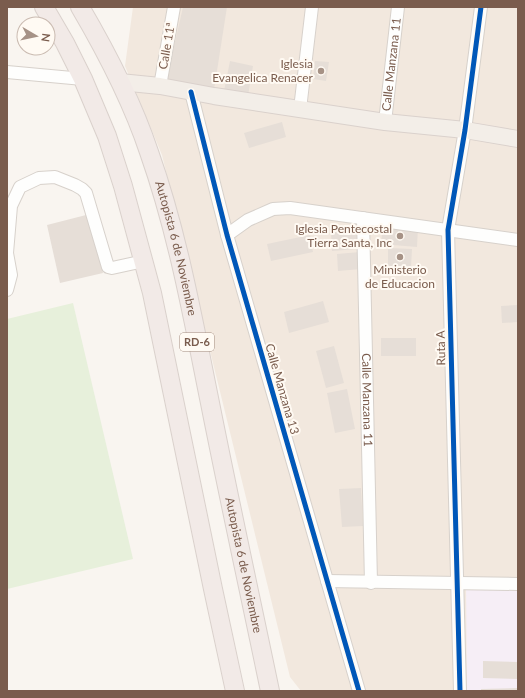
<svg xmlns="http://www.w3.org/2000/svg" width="525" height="698" font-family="Lato,sans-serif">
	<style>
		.residential { fill: #f2e8de }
		.education { fill: #f6eef6 }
		.pitch { fill: #e7f0db }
		.building { fill: #e6ded7 }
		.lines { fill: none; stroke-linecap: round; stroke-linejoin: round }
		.minor-casing { stroke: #d7d1cb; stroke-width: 14 }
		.major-casing { stroke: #dad1cc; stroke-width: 18 }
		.highway-casing { stroke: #dad1cc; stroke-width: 20 }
		.minor { stroke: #fefefd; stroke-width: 12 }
		.major { stroke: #f3eee8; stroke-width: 16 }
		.highway { stroke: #f2eae7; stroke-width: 18 }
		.cycleway-casing { stroke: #fffaf3; stroke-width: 8 }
		.cycleway { stroke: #0057b8; stroke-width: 5 }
		.poi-dot { fill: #a69286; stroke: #fffaf3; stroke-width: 1.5 }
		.labels { text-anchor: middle; stroke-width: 4; stroke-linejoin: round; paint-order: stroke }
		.shield { fill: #fffaf3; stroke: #a28b7f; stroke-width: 1 }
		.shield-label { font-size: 11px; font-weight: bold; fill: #7a5c4d }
		.street-label { font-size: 12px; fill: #7a5c4d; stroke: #fffaf3 }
		.poi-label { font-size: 12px; fill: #7a5c4d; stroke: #fffaf3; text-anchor: end }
	</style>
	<rect width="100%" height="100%" fill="#f9f5f0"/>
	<polygon class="residential" points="133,7 518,7 518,691 301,691 290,677 162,155 125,66"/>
	<polygon class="education" points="518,585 518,691 467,691 466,586"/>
	<polygon class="pitch" points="73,303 133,559 7,589 7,319"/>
	<g class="building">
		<polygon points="183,7 227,7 214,90 166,81"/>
		<polygon points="230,61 253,66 248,96 224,91"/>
		<polygon points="315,61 329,62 326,81 313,79"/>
		<polygon points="282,122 286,137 249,148 244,133"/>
		<polygon points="90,214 103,273 60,283 47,225"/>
		<polygon points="383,224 418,227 417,247 381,244"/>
		<polygon points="356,230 357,249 332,251 331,232"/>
		<polygon points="310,235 313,252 271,261 267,244"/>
		<polygon points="388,248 412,249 411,267 388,266"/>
		<polygon points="360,252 361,269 338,271 337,254"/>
		<polygon points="323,301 329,322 289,333 284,312"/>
		<polygon points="518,305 518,322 502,323 501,306"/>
		<rect x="381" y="338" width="35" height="18"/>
		<polygon points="334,346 344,383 326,388 316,351"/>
		<polygon points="347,389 355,429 335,433 327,393"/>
		<polygon points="361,488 363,526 342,527 339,489"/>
		<polygon points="483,661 518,662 518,679 483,678"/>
		<polygon points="518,688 518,691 481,691 481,689"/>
	</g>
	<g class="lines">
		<defs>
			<g id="minor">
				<polyline points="7,72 83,79"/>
				<polyline points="160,86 174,7"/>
				<polyline points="191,92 227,235 359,691"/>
				<polyline points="300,109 312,7"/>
				<path id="s1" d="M385,122L398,7"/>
				<path id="s2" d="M363,218L371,583"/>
				<polyline points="227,235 248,220 273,209 290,208 518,240"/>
				<polyline points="7,290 11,275 7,253 11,206 20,187 39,178 55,177 75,185 82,189 86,193 108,267 112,268 144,261"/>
				<polyline points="327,581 518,584"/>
				<polyline points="460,691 448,230 465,130 481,7"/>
			</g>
			<polyline id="major" points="120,82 160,86 214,96 385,122 465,130 518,139"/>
			<g id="highway">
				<polyline points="44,7 65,43 83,79 107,136 123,186 152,293 213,589 235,691"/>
				<path id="s3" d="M80,7C107,53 132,101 149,152C178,234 193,319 210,403C229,499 250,595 270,691"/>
			</g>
		</defs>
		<use href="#minor" class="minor-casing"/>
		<use href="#major" class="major-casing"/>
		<use href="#highway" class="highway-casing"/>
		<use href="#minor" class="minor"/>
		<use href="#major" class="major"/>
		<use href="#highway" class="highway"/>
		<defs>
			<g id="cycleway">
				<polyline points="191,92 227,235 359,691"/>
				<polyline points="460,691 448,230 465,130 481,7"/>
			</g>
		</defs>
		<use href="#cycleway" class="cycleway-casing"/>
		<use href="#cycleway" class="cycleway"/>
	</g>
	<g class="poi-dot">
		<circle cx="321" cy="71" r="4"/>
		<circle cx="400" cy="236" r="4"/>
		<circle cx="400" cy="257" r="4"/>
	</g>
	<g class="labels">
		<rect class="shield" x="180" y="333" width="34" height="18" rx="3"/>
		<g class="shield-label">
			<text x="197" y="346">RD-6</text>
		</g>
		<g class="street-label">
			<text transform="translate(167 46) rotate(-80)" y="4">Calle 11ª</text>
			<text dy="4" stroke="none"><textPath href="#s1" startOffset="58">Calle Manzana 11</textPath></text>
			<text dy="4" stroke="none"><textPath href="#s3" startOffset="261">Autopista 6 de Noviembre</textPath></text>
			<text transform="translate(441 348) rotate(-91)" y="4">Ruta A</text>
			<text transform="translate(282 389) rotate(74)" y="4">Calle Manzana 13</text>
			<text dy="4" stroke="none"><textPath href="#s2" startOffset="182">Calle Manzana 11</textPath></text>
			<text dy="4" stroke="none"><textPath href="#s3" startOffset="585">Autopista 6 de Noviembre</textPath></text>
		</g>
		<g class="poi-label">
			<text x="313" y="68">Iglesia<tspan x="313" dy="14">Evangelica Renacer</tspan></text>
			<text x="392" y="233">Iglesia Pentecostal<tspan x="392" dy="14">Tierra Santa, Inc</tspan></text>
			<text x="400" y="274" text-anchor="middle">Ministerio<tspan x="400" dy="14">de Educacion</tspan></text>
		</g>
	</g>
	<rect width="525" height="698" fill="none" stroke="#7a5c4d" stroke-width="16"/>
	<g transform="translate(36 36) rotate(99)"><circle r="19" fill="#fffaf3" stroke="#cabbb1"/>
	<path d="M0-3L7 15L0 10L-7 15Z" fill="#a69286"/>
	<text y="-6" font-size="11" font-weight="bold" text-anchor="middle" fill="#7a5c4d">N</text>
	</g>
</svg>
